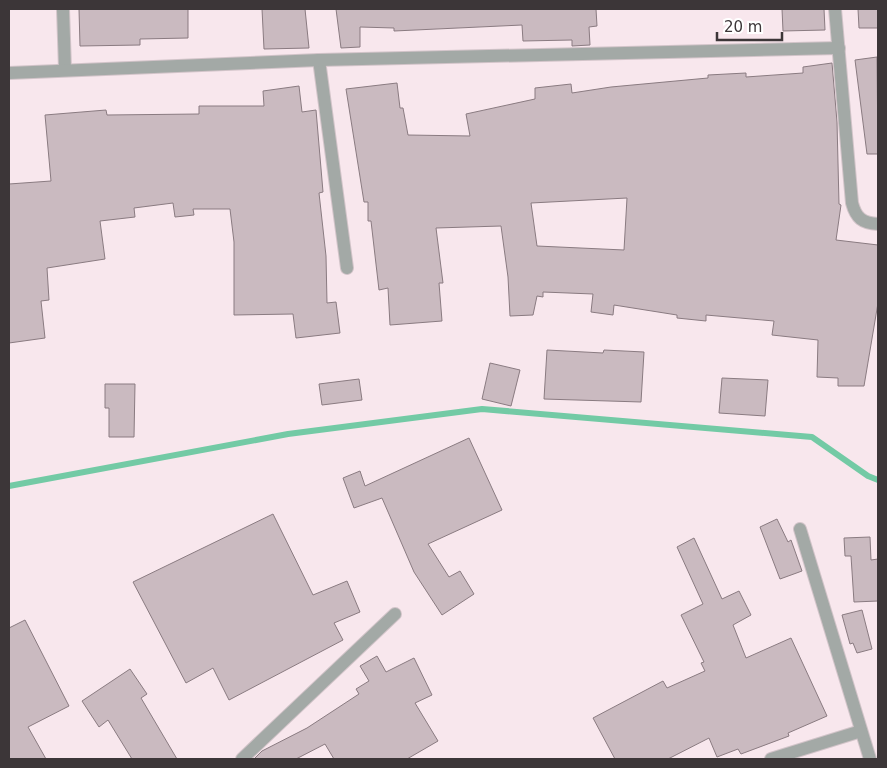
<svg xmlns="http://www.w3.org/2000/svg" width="887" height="768" font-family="'DejaVu Sans',sans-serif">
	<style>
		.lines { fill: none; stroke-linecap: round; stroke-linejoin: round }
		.stream { stroke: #73caa5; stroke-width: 6 }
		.building { fill: #cabac0; stroke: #8a7b81; fill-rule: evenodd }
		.minor-casing { stroke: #d2c4c9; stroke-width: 14 }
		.minor { stroke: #a3a9a6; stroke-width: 12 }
	</style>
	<rect width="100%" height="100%" fill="#f8e7ed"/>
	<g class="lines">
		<polyline class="stream" points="9,486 288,434 482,409 812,437 868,476 878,480"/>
	</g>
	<g class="building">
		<polygon points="79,9 188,9 188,38 140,39 140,45 80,46"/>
		<polygon points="262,9 305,9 309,48 264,49"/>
		<polygon points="336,9 596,9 597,26 589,27 590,45 572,46 572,40 523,41 522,25 394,31 394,28 360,27 360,47 341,48"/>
		<polygon points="782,9 824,9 825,30 783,31"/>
		<polygon points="858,9 878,9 878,28 859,28"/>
		<polygon points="877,57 878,154 867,154 855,60"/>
		<path d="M832,63L837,122L839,204L841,205L836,240L878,245V303L864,386H838V378L817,377L818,340L772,335L774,321L706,315V321L677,318V315L614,305L613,315L591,312L593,294L543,292V297L537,296L533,315L510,316L508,277L501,226L436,228L443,283H439L442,321L390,325L388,288L379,290L371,221H368V202H364L346,89L397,83L400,108H403L408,135L470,136L466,114L535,99V88L571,84L572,93L611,87L708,78V75L746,73V77L803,73V67ZM627,198L624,250L537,246L531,203Z"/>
		<polygon points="299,86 302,112 316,110 323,192 319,193 326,256 327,303 336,302 340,333 296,338 293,314 234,315 234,242 230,209 193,209 194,215 175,217 173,203 134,208 135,217 100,221 105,259 47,268 49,300 41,301 45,338 9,343 9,184 51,181 45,115 106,110 107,115 199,114 199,106 264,106 263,91"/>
		<polygon points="547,350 603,353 604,350 644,352 641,402 544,399"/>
		<polygon points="490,363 520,370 511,406 482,399"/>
		<polygon points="722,378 768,380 765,416 719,413"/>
		<polygon points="359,379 362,400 322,405 319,384"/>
		<polygon points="105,384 135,384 134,437 109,437 109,408 105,408"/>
		<polygon points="469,438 502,510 428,544 449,577 460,571 474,594 442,615 414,572 382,498 354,508 343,478 360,471 365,486"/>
		<polygon points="273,514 313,595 347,581 360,612 334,623 343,640 229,700 213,668 186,683 133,582"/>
		<polygon points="777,519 788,542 791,540 802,571 780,579 760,527"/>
		<polygon points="870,537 871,560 878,559 878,601 854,602 851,556 845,556 844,538"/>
		<polygon points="694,538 722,599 739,591 751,615 733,625 746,658 791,638 827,716 788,733 789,736 741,754 738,749 717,757 709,738 668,759 615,759 593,718 663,681 667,688 705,671 701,663 704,662 681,615 703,604 677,547"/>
		<polygon points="862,610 872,649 857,653 853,643 850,644 842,615"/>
		<polygon points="25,620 69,706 28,727 46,759 9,759 9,628"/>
		<polygon points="377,656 386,672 414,658 432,695 415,703 438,741 407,759 334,759 325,744 296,759 254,759 262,751 307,728 359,694 356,689 369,681 360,666"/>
		<polygon points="130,669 147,694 141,698 177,759 132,759 108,720 99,727 82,701"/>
	</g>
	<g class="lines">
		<defs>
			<g id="minor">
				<polyline points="63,9 65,69"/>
				<path d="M835,9L852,203C856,218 862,223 878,224"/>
				<polyline points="319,60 347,268"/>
				<polyline points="9,73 319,60 839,48"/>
				<polyline points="800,529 870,759"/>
				<polyline points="242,759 395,614"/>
				<polyline points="771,759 861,731"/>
			</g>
		</defs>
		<use href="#minor" class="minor-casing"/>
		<use href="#minor" class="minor"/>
	</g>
	<rect width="887" height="768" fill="none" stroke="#3c3638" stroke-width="20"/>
	<path d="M717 32v8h65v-8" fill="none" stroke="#3c3638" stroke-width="2.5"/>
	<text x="724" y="32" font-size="15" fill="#3c3638" stroke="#ffffff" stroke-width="4" paint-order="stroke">20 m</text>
</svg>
